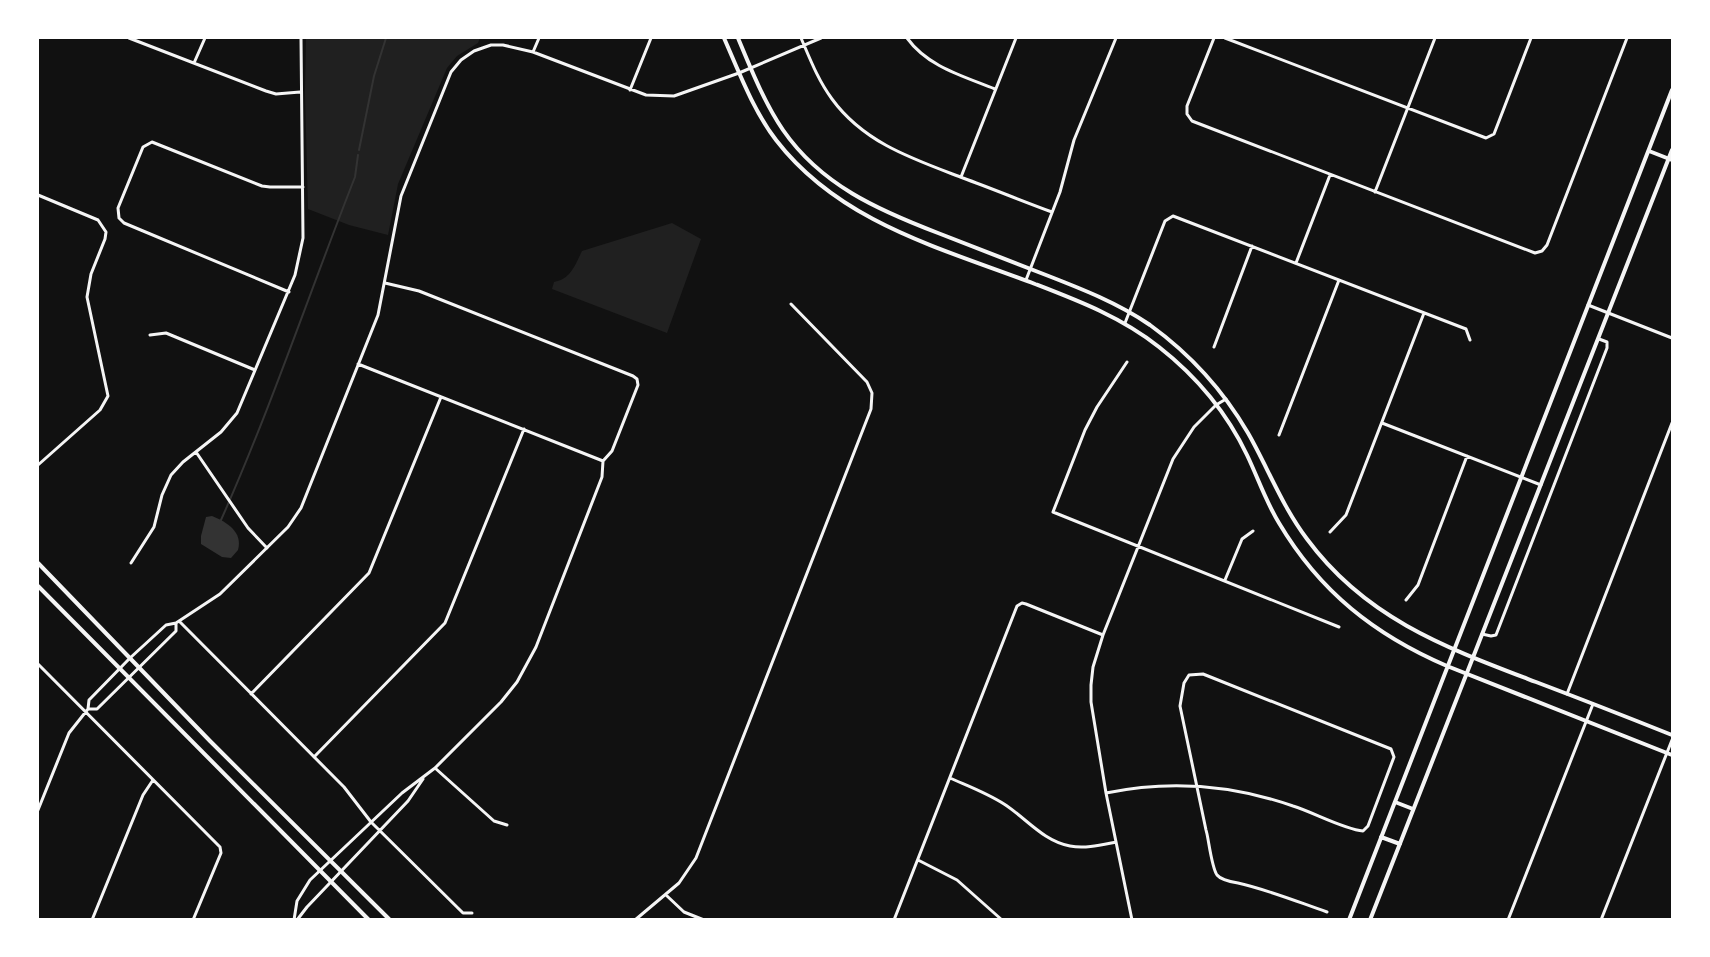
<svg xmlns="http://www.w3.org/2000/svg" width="1710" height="957" viewBox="0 0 1710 957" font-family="Helvetica,sans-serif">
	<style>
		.green { fill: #202020 }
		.water { fill: #333 }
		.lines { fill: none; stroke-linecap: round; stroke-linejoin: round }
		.stream { stroke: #333; stroke-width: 2 }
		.minor { stroke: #f5f5f5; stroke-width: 3 }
		.tertiary { stroke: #f5f5f5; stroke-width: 4 }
		.secondary { stroke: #f5f5f5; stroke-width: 4 }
	</style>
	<rect width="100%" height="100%" fill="#111"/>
	<!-- green -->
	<path class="green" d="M 306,38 L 480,38 L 478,43 L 457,56 L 447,68 L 398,184 L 388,235 L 349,225 L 308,209 L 305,93 Z
		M 672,223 L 701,239 L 667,333 L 552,289 L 554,282 C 571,279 575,265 582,251 Z"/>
	<!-- water -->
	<path class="water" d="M 212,516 C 227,522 243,532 238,550 L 231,558 L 222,557 L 201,544 L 201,536 L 206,517 Z"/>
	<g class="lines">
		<!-- stream -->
		<path class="stream" d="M 359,150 L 374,76 L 386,38
			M 221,520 C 271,408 310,291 355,177 L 358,155"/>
		<!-- minor -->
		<path class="minor" d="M 129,38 L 266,91 L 276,94 L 300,92
			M 801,38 C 810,59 818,80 832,99 C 864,143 913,159 963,178 C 993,189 1022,201 1052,212
			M 907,38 C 928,67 963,76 995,89
			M 1214,38 L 1187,106 L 1187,114 L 1192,121 L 1535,253 L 1542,251 L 1547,245 L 1627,38
			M 1225,38 L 1486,138 L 1494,134 L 1531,38
			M 533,52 L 539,38
			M 194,63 L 205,38
			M 630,90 L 651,38
			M 961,177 L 1016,38
			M 1375,192 L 1435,38
			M 38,195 L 98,220 L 106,232 L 105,239 L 91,274 L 87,297 L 108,396 L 100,410 L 38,465
			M 1296,263 L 1330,175
			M 1026,280 L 1060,192 L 1074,140 L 1116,38
			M 289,292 L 124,223 L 119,218 L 118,208 L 143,147 L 152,142 L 262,186 L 270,187 L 303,187
			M 1588,305 L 1672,338
			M 1125,323 L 1165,221 L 1173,216 L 1466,329 L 1470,340
			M 150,335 L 166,333 L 255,370
			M 1214,347 L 1252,246
			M 1127,362 L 1097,407 L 1085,430 L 1053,512 L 1339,627
			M 358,364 L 603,461
			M 1382,423 L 1541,485
			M 1279,435 L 1339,280
			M 196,452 L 248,528 L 267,548
			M 1330,532 L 1346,515 L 1424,313
			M 131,563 L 154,527 L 162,495 L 171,475 L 183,462 L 221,432 L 237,413 L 295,275 L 303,238 L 301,38
			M 1225,580 L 1242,539 L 1253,531
			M 1406,600 L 1418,585 L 1467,456
			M 179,621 L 344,787 L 371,822 L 463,913 L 472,913
			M 1482,634 L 1491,636 L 1496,635 L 1607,348 L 1607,342 L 1599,339
			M 38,664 L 220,847 L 221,853 L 193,920
			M 251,694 L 369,573 L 441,397
			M 1567,694 L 1672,423
			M 88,709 L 97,709 L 176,631 L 176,623
			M 314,757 L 445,623 L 524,429
			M 435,768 L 494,821 L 507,825
			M 950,778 C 968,786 987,793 1004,804 C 1026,818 1043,841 1070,846 C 1085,849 1101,845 1116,842
			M 1106,793 C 1169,780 1233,785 1293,806 C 1313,812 1343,829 1363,831 L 1368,826 L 1394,757 L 1391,749 L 1203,674 L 1189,675 L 1184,683 L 1180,706 L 1206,830 L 1207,834 C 1209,843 1212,868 1217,875 C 1221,880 1232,882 1238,883 C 1269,890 1298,902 1327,912
			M 38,810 L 69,733 L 88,709 L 89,700 L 130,658 L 166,625 L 176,623 L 220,594 L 288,527 L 301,508 L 378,315 L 401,196 L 451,72 L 461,60 L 474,51 L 491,45 L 503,45 L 533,52 L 646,95 L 674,96 L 739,73 L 821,38
			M 918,860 L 957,880 L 1002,920
			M 666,895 L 684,912 L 704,920
			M 92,920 L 143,795 L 153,780
			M 294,920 L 297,901 L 310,880 L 402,793 L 435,768 L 501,702 L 517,682 L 536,647 L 602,477 L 603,461 L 612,451 L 638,385 L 637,379 L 633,376 L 419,291 L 385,283
			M 297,920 L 307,907 L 408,801 L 423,779
			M 635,920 L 679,883 L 696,858 L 871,409 L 872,393 L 867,382 L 791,304
			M 894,920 L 1017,606 L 1022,603 L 1026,604 L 1103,635
			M 1132,920 L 1106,793 L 1091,702 L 1091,685 L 1093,667 L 1103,635 L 1173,459 L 1194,427 L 1216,405 L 1226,399
			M 1508,920 L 1593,704
			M 1601,920 L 1672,740"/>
		<!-- tertiary -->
		<path class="tertiary" d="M 1649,151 L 1672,160"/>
		<!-- secondary -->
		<path class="secondary" d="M 724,38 C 739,72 753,110 776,140 C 840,223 941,248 1035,284 C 1079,301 1121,317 1159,347 C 1196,376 1227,413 1247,455 C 1258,478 1266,502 1279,523 C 1320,592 1375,635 1447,666 L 1672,755
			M 738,38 C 751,69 764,102 783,130 C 821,185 878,210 938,233 C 974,247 1010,261 1046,275 C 1082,289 1118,303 1150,325 C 1190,354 1223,390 1248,433 C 1268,468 1282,506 1307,539 C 1366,619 1447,648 1536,682 C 1581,699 1627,717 1672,735
			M 38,563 L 210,741 L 390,920
			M 38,586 L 369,920
			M 1395,802 L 1413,809
			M 1381,837 L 1400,844
			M 1349,920 L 1672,90
			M 1370,920 L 1672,150"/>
	</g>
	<!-- border -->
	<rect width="1710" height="957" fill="none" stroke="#ffffff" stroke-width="78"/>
</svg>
